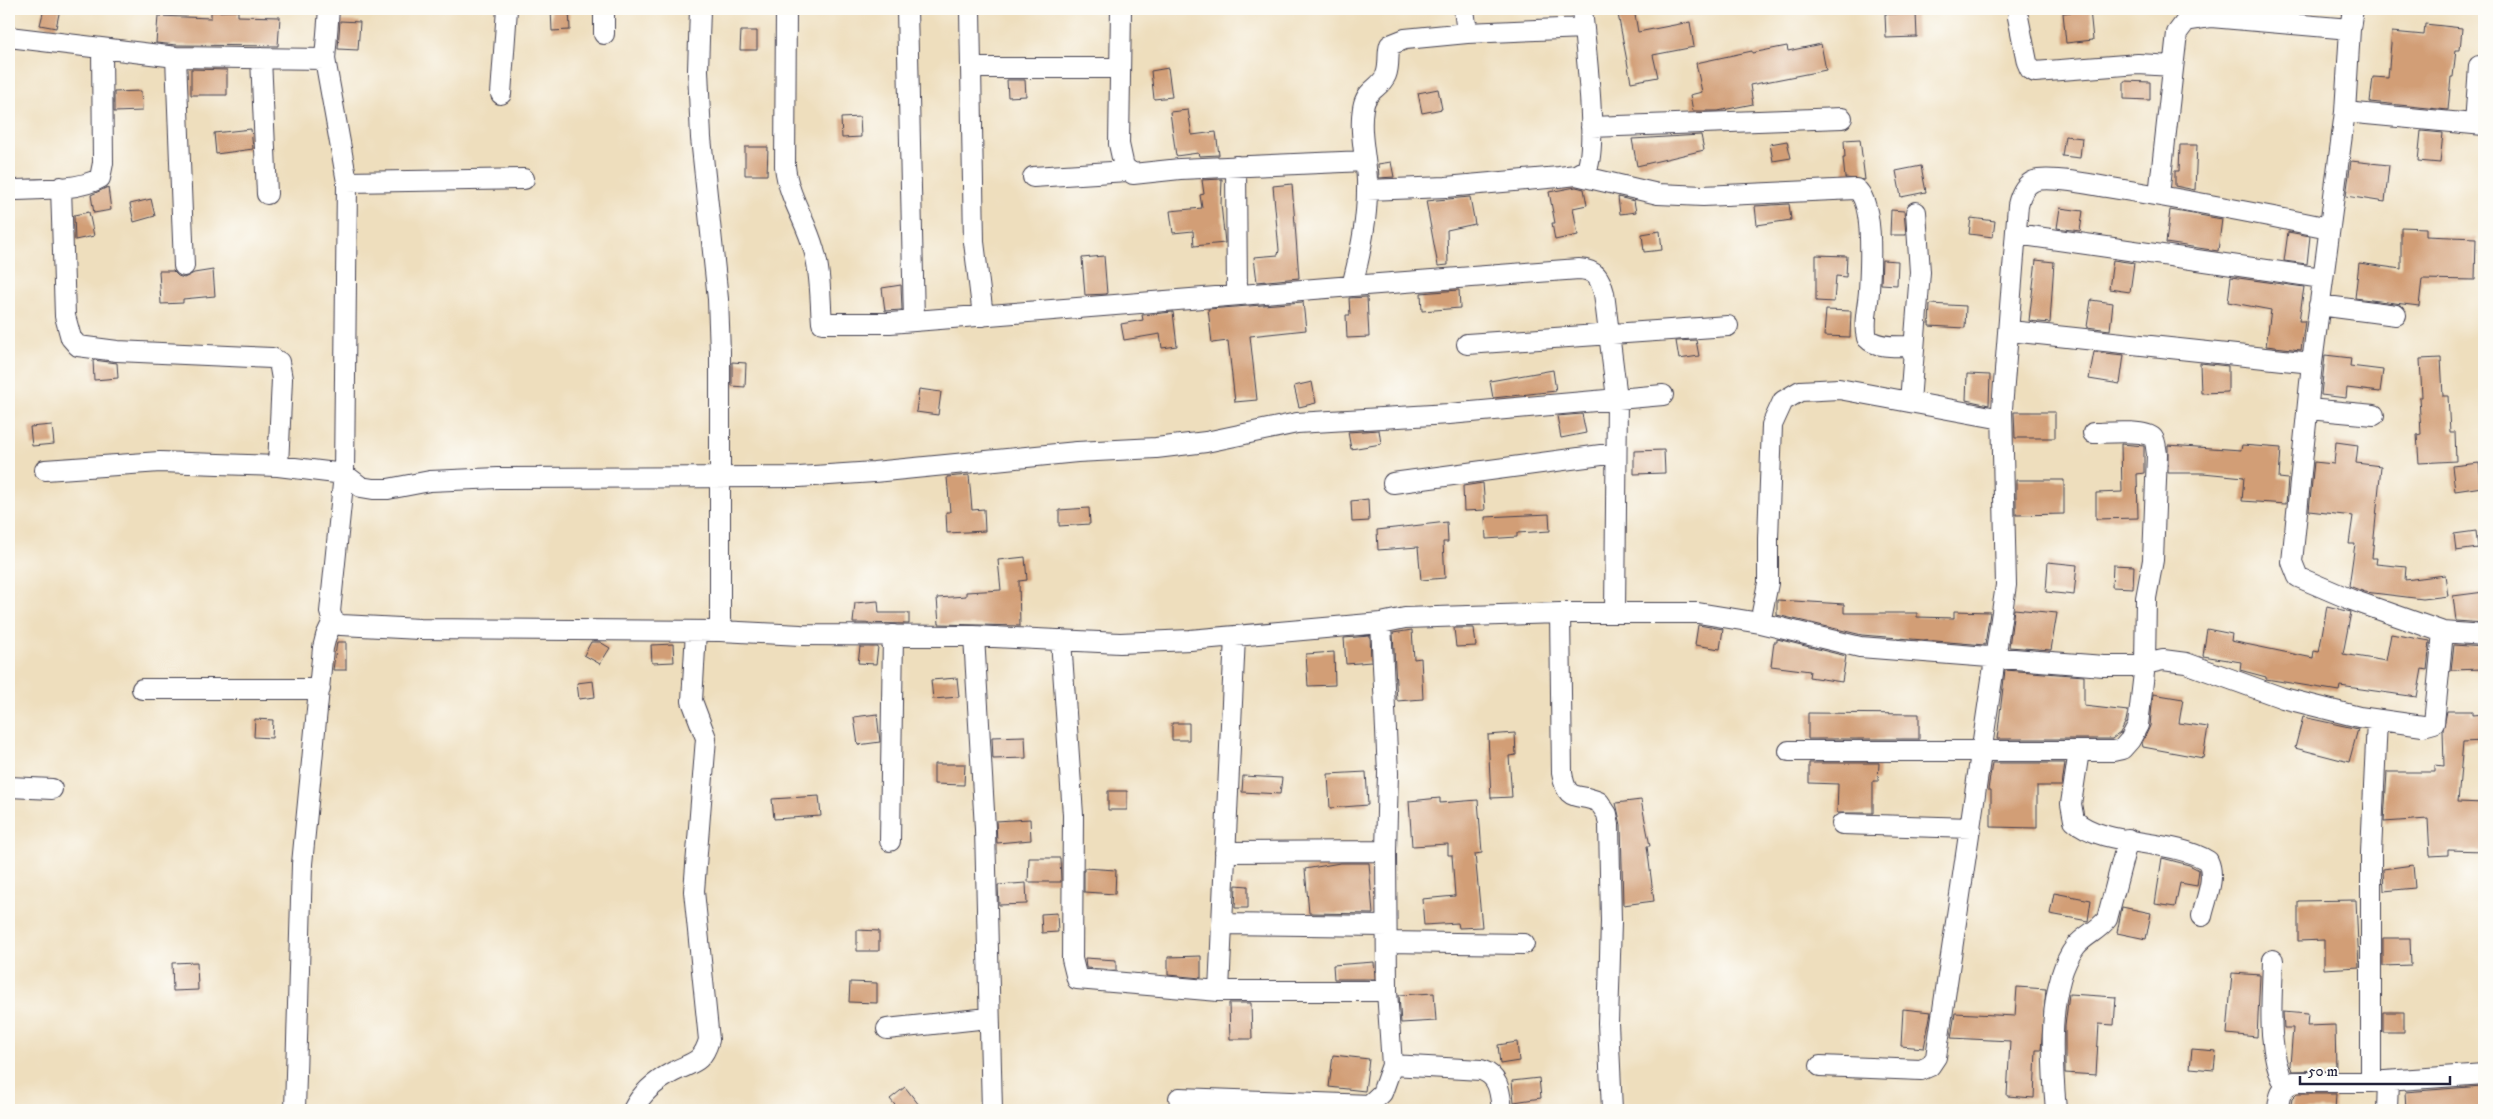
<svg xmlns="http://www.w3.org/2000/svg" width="2493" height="1119" viewBox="0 0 2493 1119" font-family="'IM FELL DW Pica',serif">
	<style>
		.building { fill: #d29e76 }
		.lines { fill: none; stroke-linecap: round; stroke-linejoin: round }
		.minor-casing { stroke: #413e4e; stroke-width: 22 }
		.minor { stroke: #fff; stroke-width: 20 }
	</style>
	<rect width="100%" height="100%" fill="#fdfcf7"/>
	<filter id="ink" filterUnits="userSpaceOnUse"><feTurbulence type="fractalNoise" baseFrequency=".02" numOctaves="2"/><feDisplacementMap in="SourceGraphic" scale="10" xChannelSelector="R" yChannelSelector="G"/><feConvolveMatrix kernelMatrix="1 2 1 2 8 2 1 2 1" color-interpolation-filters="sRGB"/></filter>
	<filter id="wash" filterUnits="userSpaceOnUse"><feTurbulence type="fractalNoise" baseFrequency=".0096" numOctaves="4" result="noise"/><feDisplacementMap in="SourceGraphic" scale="20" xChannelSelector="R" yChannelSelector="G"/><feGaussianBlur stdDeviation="1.12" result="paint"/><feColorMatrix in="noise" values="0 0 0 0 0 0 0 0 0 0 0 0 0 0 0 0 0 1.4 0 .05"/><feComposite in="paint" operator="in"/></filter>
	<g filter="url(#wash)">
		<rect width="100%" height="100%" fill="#eedebd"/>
		<g id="blocks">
			<!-- building -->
			<path class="building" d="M 44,9 L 60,9 L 56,28 L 40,25 Z
				M 551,9 L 569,9 L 570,30 L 552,31 Z
				M 1617,9 L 1634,9 L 1638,32 L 1690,22 L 1694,47 L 1653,55 L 1658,77 L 1631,82 Z
				M 2090,10 L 2093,40 L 2066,43 L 2063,13 Z
				M 238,11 L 238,16 L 280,17 L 278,46 L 177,45 L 156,43 L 158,16 L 211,18 L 211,12 Z
				M 1916,13 L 1917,37 L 1886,38 L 1885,14 Z
				M 340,21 L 360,22 L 358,50 L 338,49 Z
				M 2425,24 L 2462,28 L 2460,50 L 2456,50 L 2453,77 L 2451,77 L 2448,110 L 2370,102 L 2373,77 L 2388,78 L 2392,32 L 2424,35 Z
				M 741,31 L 757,31 L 757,50 L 740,50 Z
				M 1821,44 L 1826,70 L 1750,85 L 1753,104 L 1718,111 L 1693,111 L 1690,95 L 1702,92 L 1696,63 L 1752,51 L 1752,53 L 1787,46 L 1788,51 Z
				M 1168,68 L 1172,97 L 1154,99 L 1151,71 Z
				M 191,69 L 227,70 L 227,95 L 191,95 Z
				M 1007,80 L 1025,80 L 1026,96 L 1008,97 Z
				M 2124,81 L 2150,82 L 2150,100 L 2124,99 Z
				M 1438,89 L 1442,109 L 1422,113 L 1418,93 Z
				M 141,91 L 142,111 L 114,112 L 114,92 Z
				M 1188,110 L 1192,135 L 1216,132 L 1219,155 L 1199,156 L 1198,153 L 1176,156 L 1170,112 Z
				M 860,117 L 861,137 L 842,138 L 841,118 Z
				M 251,129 L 253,149 L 216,154 L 214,133 Z
				M 2421,131 L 2443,133 L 2440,163 L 2418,161 Z
				M 1701,135 L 1704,150 L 1637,166 L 1632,139 Z
				M 2065,136 L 2082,138 L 2080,158 L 2062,156 Z
				M 1860,139 L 1865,180 L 1845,178 L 1843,158 L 1845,158 L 1844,140 Z
				M 1787,141 L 1791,158 L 1773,161 L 1770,144 Z
				M 2180,145 L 2197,145 L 2195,190 L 2175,186 L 2175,171 L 2179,171 Z
				M 745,147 L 768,147 L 767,175 L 745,175 Z
				M 2351,161 L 2389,165 L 2385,202 L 2346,196 Z
				M 1391,162 L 1394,177 L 1379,178 L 1378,164 Z
				M 1921,166 L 1926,192 L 1901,197 L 1896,171 Z
				M 1222,179 L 1221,204 L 1225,243 L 1194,246 L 1193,231 L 1173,233 L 1170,211 L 1202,208 L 1200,195 L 1204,194 L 1202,180 Z
				M 1292,184 L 1299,278 L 1257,282 L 1254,257 L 1278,255 L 1279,250 L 1273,186 Z
				M 108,187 L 111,210 L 94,213 L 91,195 Z
				M 1576,187 L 1584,189 L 1587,205 L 1573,208 L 1578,235 L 1555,240 L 1552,223 L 1555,223 L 1549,192 Z
				M 1470,197 L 1475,224 L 1447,230 L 1448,265 L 1438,266 L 1426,201 Z
				M 1618,197 L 1634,201 L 1636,212 L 1620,214 Z
				M 151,199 L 155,216 L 134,222 L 130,204 Z
				M 1789,204 L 1791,220 L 1757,225 L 1755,206 Z
				M 2060,208 L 2083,211 L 2080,231 L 2057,228 Z
				M 1891,210 L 1904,211 L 1906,235 L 1890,235 Z
				M 2170,210 L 2222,219 L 2218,251 L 2166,243 Z
				M 89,212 L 94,236 L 75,240 L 74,215 Z
				M 1971,218 L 1995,221 L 1993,237 L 1969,234 Z
				M 2401,227 L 2426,228 L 2426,236 L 2476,238 L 2475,280 L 2422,279 L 2419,306 L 2355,298 L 2359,263 L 2401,269 Z
				M 1660,231 L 1662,250 L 1644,252 L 1642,234 Z
				M 2288,232 L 2310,236 L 2307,264 L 2284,261 Z
				M 1816,255 L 1847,256 L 1846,277 L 1836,276 L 1834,302 L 1816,301 Z
				M 1104,256 L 1107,294 L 1085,295 L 1082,258 Z
				M 1882,260 L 1898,261 L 1897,285 L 1881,284 Z
				M 2036,260 L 2054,262 L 2050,323 L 2029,321 Z
				M 2113,260 L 2134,263 L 2130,292 L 2109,289 Z
				M 213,270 L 215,296 L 183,299 L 183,303 L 161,304 L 159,271 L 173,271 L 178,276 L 184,278 L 194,273 Z
				M 2231,277 L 2304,287 L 2299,321 L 2305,321 L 2301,350 L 2266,346 L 2271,310 L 2228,302 Z
				M 901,285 L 902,310 L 885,311 L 882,288 Z
				M 1459,290 L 1460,308 L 1422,311 L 1421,293 Z
				M 1367,297 L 1369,337 L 1347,338 L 1346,315 L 1350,315 L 1349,298 Z
				M 2091,300 L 2113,303 L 2110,330 L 2087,327 Z
				M 1303,302 L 1306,330 L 1250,336 L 1257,400 L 1235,402 L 1228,341 L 1212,343 L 1208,309 Z
				M 1930,304 L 1966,306 L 1965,328 L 1929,326 Z
				M 1826,310 L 1851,311 L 1850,337 L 1824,336 Z
				M 1173,312 L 1177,346 L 1162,348 L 1160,334 L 1124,340 L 1121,324 L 1143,320 L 1142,315 Z
				M 1696,340 L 1699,356 L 1679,359 L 1676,341 Z
				M 2094,352 L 2124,355 L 2120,384 L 2089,379 Z
				M 2325,355 L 2351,358 L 2350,366 L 2383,370 L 2380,392 L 2347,388 L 2346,398 L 2321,395 Z
				M 2441,358 L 2443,396 L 2448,396 L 2450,432 L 2455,432 L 2456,461 L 2419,463 L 2417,435 L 2421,434 L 2419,397 L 2422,397 L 2420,359 Z
				M 93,360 L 117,363 L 118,378 L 94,380 Z
				M 732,362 L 746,363 L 745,387 L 732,386 Z
				M 2200,363 L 2228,366 L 2228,392 L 2201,393 Z
				M 1553,370 L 1556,391 L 1493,398 L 1490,381 Z
				M 1967,374 L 1990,375 L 1989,405 L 1966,400 Z
				M 1312,382 L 1316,403 L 1299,407 L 1294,386 Z
				M 919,389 L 941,392 L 938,415 L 916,412 Z
				M 2014,412 L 2055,412 L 2055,438 L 2015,438 Z
				M 1582,414 L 1586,433 L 1561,438 L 1557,416 Z
				M 52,425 L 54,444 L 32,446 L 30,427 Z
				M 1379,430 L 1381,444 L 1351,449 L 1348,432 Z
				M 2336,442 L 2358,445 L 2356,463 L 2381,466 L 2372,558 L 2377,558 L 2376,564 L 2406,567 L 2405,580 L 2445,575 L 2448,596 L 2423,599 L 2365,592 L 2349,586 L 2355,544 L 2349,544 L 2353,516 L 2309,511 L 2314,462 L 2334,464 Z
				M 2121,444 L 2144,446 L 2144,473 L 2137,474 L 2138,518 L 2096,519 L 2096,493 L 2122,492 Z
				M 2168,445 L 2241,450 L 2242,445 L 2281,448 L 2279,478 L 2288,479 L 2286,504 L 2242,501 L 2244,477 L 2203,473 L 2168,473 Z
				M 1664,450 L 1665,473 L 1634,474 L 1634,451 Z
				M 2479,463 L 2482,487 L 2455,491 L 2452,466 Z
				M 969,475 L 972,510 L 984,509 L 985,531 L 947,533 L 946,512 L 950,512 L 947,477 Z
				M 2016,480 L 2064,480 L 2064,514 L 2016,515 Z
				M 1483,483 L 1485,510 L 1464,511 L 1463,486 Z
				M 1368,499 L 1369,521 L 1352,522 L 1351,501 Z
				M 1089,508 L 1090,524 L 1059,526 L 1059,510 Z
				M 1549,514 L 1550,531 L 1517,533 L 1517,537 L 1486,539 L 1485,517 Z
				M 1447,522 L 1448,542 L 1443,542 L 1445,578 L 1421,580 L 1418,547 L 1378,550 L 1377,530 Z
				M 2476,531 L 2478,548 L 2456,551 L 2454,534 Z
				M 1025,557 L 1027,580 L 1019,581 L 1020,626 L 939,624 L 937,598 L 966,596 L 966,592 L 1001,590 L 998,560 Z
				M 2048,562 L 2077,565 L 2074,595 L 2046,592 Z
				M 2113,565 L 2134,566 L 2133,588 L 2112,587 Z
				M 2484,592 L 2484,623 L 2456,621 L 2453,596 Z
				M 1777,600 L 1844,604 L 1844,613 L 1917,613 L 1917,617 L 1954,618 L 1954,611 L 1990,612 L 1985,645 L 1862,635 L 1777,615 Z
				M 878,601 L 879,613 L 909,613 L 909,624 L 853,623 L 855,603 Z
				M 2327,606 L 2351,612 L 2343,654 L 2386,661 L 2391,634 L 2430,641 L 2427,670 L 2422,669 L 2417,697 L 2340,686 L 2339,691 L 2266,679 L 2266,677 L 2240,670 L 2241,662 L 2203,656 L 2207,629 L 2232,634 L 2231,641 L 2313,658 L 2314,651 L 2319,652 Z
				M 2014,609 L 2057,613 L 2051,650 L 2009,647 Z
				M 1698,625 L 1723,629 L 1720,649 L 1695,645 Z
				M 1454,628 L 1474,628 L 1476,646 L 1456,647 Z
				M 1412,630 L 1414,659 L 1421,658 L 1423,699 L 1397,701 L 1393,633 Z
				M 1370,636 L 1371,662 L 1346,664 L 1344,638 Z
				M 1777,639 L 1846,656 L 1842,682 L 1809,677 L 1810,671 L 1771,666 L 1774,642 L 1777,642 Z
				M 337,642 L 346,642 L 346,670 L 333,670 Z
				M 591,642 L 600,642 L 610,648 L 600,664 L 584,655 Z
				M 673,644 L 674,662 L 652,663 L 651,645 Z
				M 2454,645 L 2484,647 L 2484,669 L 2451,670 Z
				M 860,647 L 878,647 L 876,664 L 858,663 Z
				M 1334,652 L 1335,685 L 1308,686 L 1306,654 Z
				M 2005,670 L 2084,676 L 2084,706 L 2128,711 L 2126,721 L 2120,733 L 2112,739 L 1997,739 Z
				M 957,678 L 959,697 L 933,699 L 931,680 Z
				M 593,681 L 595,697 L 579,699 L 577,683 Z
				M 2153,694 L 2183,699 L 2179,723 L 2208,727 L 2203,758 L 2143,747 L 2142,743 L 2150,726 Z
				M 2447,711 L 2472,711 L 2472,715 L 2484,714 L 2484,741 L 2463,742 L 2458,802 L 2484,803 L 2484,851 L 2448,850 L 2448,855 L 2430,856 L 2428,819 L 2384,822 L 2387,772 L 2435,772 L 2435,765 L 2444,766 L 2443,730 Z
				M 1808,713 L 1919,714 L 1919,739 L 1808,739 Z
				M 877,714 L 880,742 L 858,745 L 854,717 Z
				M 2303,717 L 2358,729 L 2349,762 L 2295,748 Z
				M 255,719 L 273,720 L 272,738 L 254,737 Z
				M 1172,723 L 1189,723 L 1189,740 L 1172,740 Z
				M 1515,733 L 1516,755 L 1509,756 L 1512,797 L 1491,798 L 1488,735 Z
				M 1025,736 L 1026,758 L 993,759 L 992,737 Z
				M 1809,763 L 1879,763 L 1878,781 L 1873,781 L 1873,813 L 1837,813 L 1838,784 L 1809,783 Z
				M 1992,763 L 2065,763 L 2062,786 L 2037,786 L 2037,828 L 1991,827 L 1991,790 L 1988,790 Z
				M 934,764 L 965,764 L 964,785 L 934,784 Z
				M 1366,772 L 1368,805 L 1330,808 L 1328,774 Z
				M 1243,776 L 1282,778 L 1280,794 L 1242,792 Z
				M 1108,791 L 1127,791 L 1127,810 L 1108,810 Z
				M 819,796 L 821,816 L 774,819 L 772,799 Z
				M 1440,798 L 1440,803 L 1478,800 L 1482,853 L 1475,854 L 1482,927 L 1459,928 L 1458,923 L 1424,925 L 1422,899 L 1455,896 L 1452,855 L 1448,855 L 1448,844 L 1412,846 L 1409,801 Z
				M 1641,800 L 1650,846 L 1647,846 L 1654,901 L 1623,905 L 1621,825 L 1616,803 Z
				M 1030,819 L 1031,840 L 997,843 L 996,821 Z
				M 1029,858 L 1060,858 L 1061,882 L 1028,882 Z
				M 2162,858 L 2189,865 L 2199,870 L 2197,886 L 2180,883 L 2175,907 L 2155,904 Z
				M 1340,863 L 1369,863 L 1373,914 L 1309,913 L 1305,869 Z
				M 2413,865 L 2415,888 L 2384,891 L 2383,869 Z
				M 1084,868 L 1116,870 L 1115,894 L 1084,892 Z
				M 1026,883 L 1027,904 L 999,905 L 998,885 Z
				M 1236,885 L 1248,886 L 1248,908 L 1235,908 Z
				M 2054,893 L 2091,900 L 2088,921 L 2050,914 Z
				M 2356,900 L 2359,967 L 2324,969 L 2324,940 L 2298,941 L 2298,901 Z
				M 2122,907 L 2151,913 L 2146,939 L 2117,933 Z
				M 1057,913 L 1058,932 L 1042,933 L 1041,914 Z
				M 857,930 L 879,931 L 879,951 L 857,951 Z
				M 2383,938 L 2410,938 L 2411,965 L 2383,966 Z
				M 1201,956 L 1201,978 L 1168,975 L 1168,957 Z
				M 1085,958 L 1116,960 L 1116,970 L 1086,968 Z
				M 197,962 L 198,990 L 173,991 L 172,963 Z
				M 1374,962 L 1375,979 L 1334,979 L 1333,965 Z
				M 2232,973 L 2260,975 L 2257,1037 L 2227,1034 Z
				M 850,982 L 877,983 L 877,1003 L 849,1002 Z
				M 2017,987 L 2046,989 L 2041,1050 L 2036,1050 L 2034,1098 L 2007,1096 L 2010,1041 L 1951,1038 L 1955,1013 L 2015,1016 Z
				M 1434,993 L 1436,1021 L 1401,1023 L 1399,995 Z
				M 2069,994 L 2116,997 L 2114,1025 L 2099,1024 L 2096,1075 L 2065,1073 L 2065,1026 Z
				M 1229,1003 L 1251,1003 L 1252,1039 L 1230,1039 Z
				M 1903,1009 L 1931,1012 L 1924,1048 L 1901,1046 Z
				M 2283,1012 L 2308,1014 L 2307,1026 L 2335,1025 L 2336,1070 L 2292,1071 L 2290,1065 L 2293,1028 L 2284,1028 Z
				M 2383,1012 L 2404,1012 L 2404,1032 L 2383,1032 Z
				M 1517,1042 L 1519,1061 L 1500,1064 L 1498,1045 Z
				M 2192,1049 L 2216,1051 L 2214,1070 L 2190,1068 Z
				M 1333,1055 L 1369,1059 L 1365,1091 L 1329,1087 Z
				M 1539,1078 L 1541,1098 L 1514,1102 L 1512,1081 Z
				M 2482,1086 L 2484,1110 L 2455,1110 L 2454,1106 L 2406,1110 L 2405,1092 Z
				M 905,1087 L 923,1110 L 899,1110 L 890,1099 Z
				M 2297,1094 L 2336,1094 L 2335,1110 L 2290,1110 L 2292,1099 Z"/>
		</g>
	</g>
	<g filter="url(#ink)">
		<use href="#blocks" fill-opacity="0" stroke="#413e4e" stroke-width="1"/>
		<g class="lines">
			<defs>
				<path id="minor" d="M 604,9 L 604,34
					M 700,9 L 698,70 L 701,138 L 718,299 L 720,352 L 720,631
					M 786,9 L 785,166 C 788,197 806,220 814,250 C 821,273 820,299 822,323 L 890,323 L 1352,286
					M 907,9 L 914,321
					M 970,9 L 974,242 L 983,316
					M 1121,9 L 1119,144 L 1124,167 L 1133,174 L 1180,169 L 1365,161
					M 1464,9 L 1467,33 L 1405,39 L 1390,45 C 1387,54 1390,65 1386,75 C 1380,89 1366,89 1363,108 C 1359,132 1366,157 1367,180 C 1368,217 1361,251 1352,286 L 1579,269 C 1596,270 1600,278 1604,293 L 1617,398 L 1615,613
					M 2018,17 L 2027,62 L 2030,69 L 2035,72 L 2138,64 L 2173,66
					M 2350,29 L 2345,112 L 2312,363 L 2292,562 L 2298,577 L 2352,600 L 2443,632
					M 1467,33 L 1584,28
					M 9,37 L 176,57 L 325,59 L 329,9
					M 176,57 L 184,266
					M 261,58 L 267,194
					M 325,59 L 347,182 L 344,474 L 330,612 L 333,621 L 341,625 L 420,629 L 720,631 L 801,635 L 974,636 L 1120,643 L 1190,640 L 1381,623 L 1405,618 L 1560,613 L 1698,613 L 1760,623 L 1860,647 L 2104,666 L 2136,666 L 2163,660 L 2186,663 L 2283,698 L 2359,717 L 2423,726 L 2434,723 L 2443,632 L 2484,635
					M 971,68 L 1120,68
					M 501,94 L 507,9
					M 2345,112 L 2484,125
					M 2475,124 L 2479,66
					M 1591,127 L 1842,118
					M 1236,166 L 1237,295
					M 1576,175 L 1658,194 L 1703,196 L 1856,189 C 1875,203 1870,269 1869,291 C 1868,307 1863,323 1867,338 C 1877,349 1900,346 1914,346
					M 1033,177 L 1127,171
					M 347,182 L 524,179
					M 61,187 L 65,316 L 71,338 L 78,346 L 117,351 L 272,358 L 279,362 L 282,379 L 278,466
					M 9,190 C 34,189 79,191 100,178 L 103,163 L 102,49
					M 1367,190 L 1446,187 L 1559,177 L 1576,175 L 1587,169 C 1598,143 1585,43 1582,9
					M 2159,195 L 2177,33 L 2186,21 L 2211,17 L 2350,29 L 2353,9
					M 2017,234 L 2322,278
					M 2319,305 L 2396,315
					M 2010,331 L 2312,363
					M 1467,344 L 1728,326
					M 1910,402 L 1920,272 L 1916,212
					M 2308,409 L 2374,415
					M 45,470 L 160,462 L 278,466 L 344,474 L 361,487 L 373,489 L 388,489 L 430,481 L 498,478 L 799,477 L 874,472 L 1077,452 L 1156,448 L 1206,442 L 1297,423 L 1449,414 L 1663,395
					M 1393,483 L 1616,453
					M 1560,613 L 1562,773 C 1567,804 1577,792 1599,802 L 1607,814 L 1609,825 L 1611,922 L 1608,1023 L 1612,1110
					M 1760,623 L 1768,583 L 1768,539 L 1772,425 L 1783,401 L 1800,391 L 1839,389 L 2002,419
					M 974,636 L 985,829 L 992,1110
					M 1061,640 L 1073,815 L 1072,959 L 1077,979 L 1219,991 L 1387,991
					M 142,689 L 320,689
					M 2377,720 L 2371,853 L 2371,1082 L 2484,1074
					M 1789,751 L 2113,751 L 2122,749 L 2130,740 L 2138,725 L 2145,664 L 2146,598 L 2153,560 L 2157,454 C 2156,449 2156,442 2153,438 C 2144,429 2105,433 2093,433
					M 2079,751 L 2071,804 L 2074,820 C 2104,848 2172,838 2208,861 C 2216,878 2206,898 2202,916
					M 9,787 L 52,789
					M 1842,824 L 1971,828
					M 890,841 L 893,635
					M 1225,852 L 1386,851
					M 1222,924 L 1386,926
					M 1387,942 L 1524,944
					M 2273,960 C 2272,1002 2266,1048 2285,1086
					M 1219,991 L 1235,636
					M 887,1029 L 988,1018
					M 1392,1065 L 1481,1070 C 1500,1076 1500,1094 1502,1110
					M 1820,1066 L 1921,1070 L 1930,1066 L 1936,1057 L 2006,585 L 2002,409 L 2018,205 C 2020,196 2024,185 2034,181 C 2048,176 2090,184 2106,187 C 2181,199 2255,213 2329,228
					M 1179,1098 L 1370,1105
					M 295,1110 L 302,864 L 323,648 L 326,636 L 333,621
					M 633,1110 C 641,1094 656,1081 673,1072 C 692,1062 702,1064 709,1040 L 694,891 L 706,738 L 692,701 L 696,631
					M 1364,1110 L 1382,1093 L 1392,1065 L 1387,991 L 1386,851 L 1388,773 L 1381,623
					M 2056,1110 C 2052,1065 2046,984 2076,946 C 2085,935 2098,931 2107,919 L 2128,839
					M 2278,1110 C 2279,1096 2280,1089 2294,1082 L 2371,1082
					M 2387,1110 L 2388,1081"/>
			</defs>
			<!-- minor casing -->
			<use href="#minor" class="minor-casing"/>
			<!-- minor -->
			<use href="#minor" class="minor"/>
		</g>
	</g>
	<!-- margin -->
	<rect width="2493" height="1119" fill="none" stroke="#fdfcf7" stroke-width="30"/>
	<!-- scale -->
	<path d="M2300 1076v8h150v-8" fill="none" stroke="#22223b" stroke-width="2.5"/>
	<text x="2308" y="1076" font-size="15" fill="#22223b" stroke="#fdfcf7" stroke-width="4" paint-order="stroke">50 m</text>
</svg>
